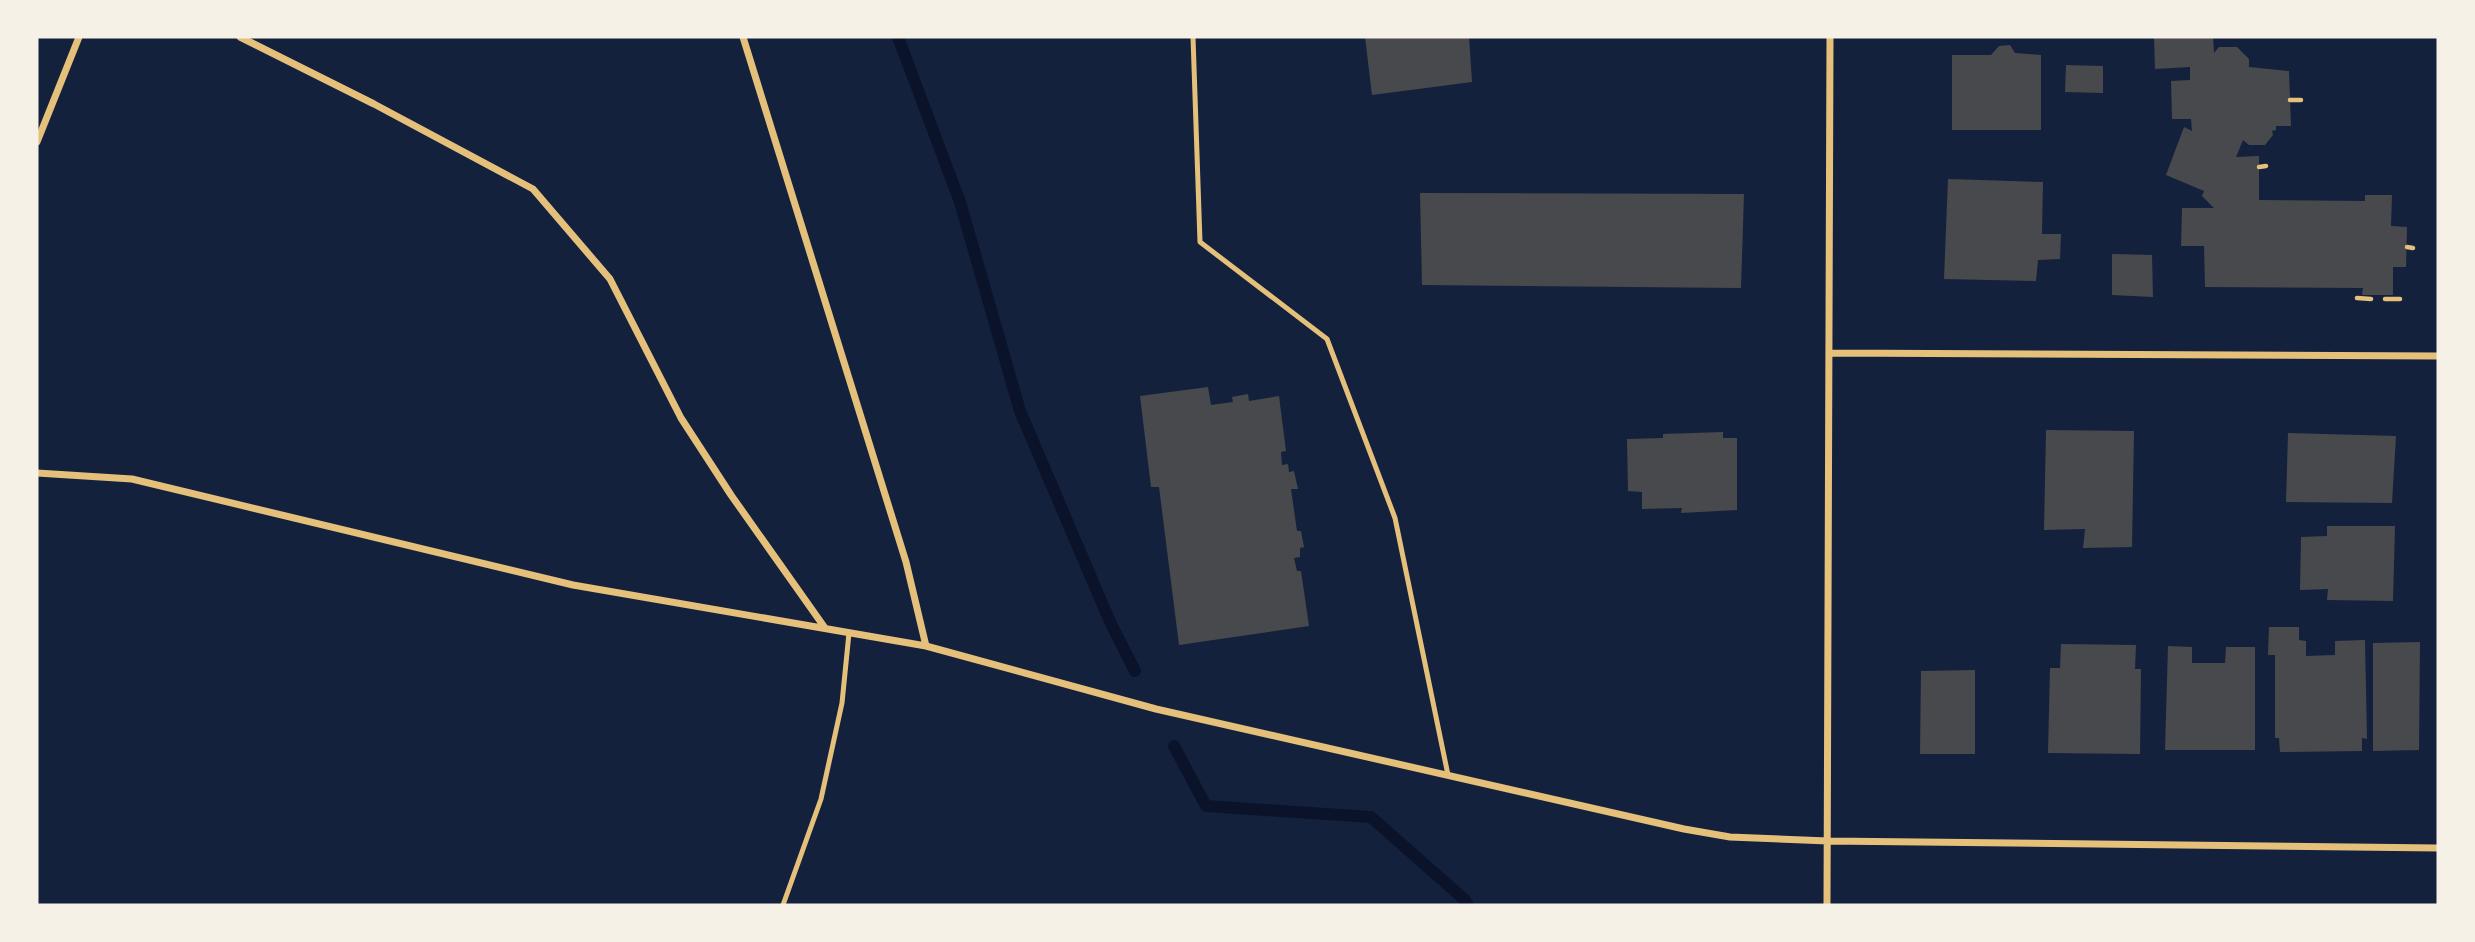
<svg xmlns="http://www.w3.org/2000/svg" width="2475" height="942" viewBox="0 0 2475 942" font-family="Signika,sans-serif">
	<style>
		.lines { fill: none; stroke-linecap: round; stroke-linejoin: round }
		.stream { stroke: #0b132b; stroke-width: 12 }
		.building { fill: #48494c }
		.path { stroke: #e5c07b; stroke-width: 4.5 }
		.service { stroke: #e5c07b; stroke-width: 5 }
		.minor { stroke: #e5c07b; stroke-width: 7 }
	</style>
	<rect width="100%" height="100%" fill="#14213d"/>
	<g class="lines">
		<!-- stream -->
		<path class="stream" d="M 898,37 L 960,202 L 1020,411 L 1111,624 L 1135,671
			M 1174,746 L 1206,806 L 1371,817 L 1465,900 L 1468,905"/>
	</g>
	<!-- building -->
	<path class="building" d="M 1365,37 L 1469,37 L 1472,82 L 1372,95 Z
		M 2154,37 L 2213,37 L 2214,53 L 2219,47 L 2237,47 L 2249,59 L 2249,67 L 2289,71 L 2291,126 L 2276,126 L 2276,130 L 2272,131 L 2273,135 L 2265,145 L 2249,145 L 2243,140 L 2236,157 L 2259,156 L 2259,200 L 2365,201 L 2365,195 L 2392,195 L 2391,226 L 2407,227 L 2406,267 L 2393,267 L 2393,295 L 2362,295 L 2363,288 L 2205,287 L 2204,246 L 2181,246 L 2182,208 L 2214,208 L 2202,196 L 2204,191 L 2166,175 L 2184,127 L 2192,131 L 2191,119 L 2172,119 L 2171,81 L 2190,80 L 2190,67 L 2155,69 Z
		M 2010,45 L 2015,53 L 2041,55 L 2041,130 L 1952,130 L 1952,55 L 1991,55 L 1999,46 Z
		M 2066,65 L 2103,66 L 2103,93 L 2065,92 Z
		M 1948,179 L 2043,182 L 2042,234 L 2061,234 L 2060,259 L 2038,260 L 2036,281 L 1944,279 Z
		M 1420,193 L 1744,194 L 1741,288 L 1422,285 Z
		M 2112,254 L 2152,255 L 2153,297 L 2112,295 Z
		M 1208,387 L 1211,405 L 1233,402 L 1232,397 L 1248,394 L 1249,401 L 1279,396 L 1286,451 L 1281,452 L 1282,465 L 1288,464 L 1289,472 L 1294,471 L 1298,489 L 1291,489 L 1297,531 L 1301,531 L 1304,547 L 1300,548 L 1300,557 L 1294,558 L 1297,571 L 1301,571 L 1309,626 L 1179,645 L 1159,487 L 1151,487 L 1140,396 Z
		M 2046,430 L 2134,431 L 2132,547 L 2083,548 L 2085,529 L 2044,530 Z
		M 1723,432 L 1723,438 L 1737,438 L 1737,510 L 1681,513 L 1682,508 L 1642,509 L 1642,492 L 1628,491 L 1627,439 L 1663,438 L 1663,434 Z
		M 2288,433 L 2396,436 L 2392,503 L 2286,502 Z
		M 2327,526 L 2395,526 L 2393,601 L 2327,600 L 2328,589 L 2300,590 L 2301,537 L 2327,536 Z
		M 2269,627 L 2299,627 L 2299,640 L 2306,641 L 2306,656 L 2335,655 L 2335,641 L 2365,640 L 2367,739 L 2362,738 L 2362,751 L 2280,752 L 2279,738 L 2275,738 L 2275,655 L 2268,655 Z
		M 2420,642 L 2419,750 L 2373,751 L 2373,643 Z
		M 2061,644 L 2136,645 L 2135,669 L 2141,669 L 2140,754 L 2048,753 L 2050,668 L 2060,668 Z
		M 2168,646 L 2192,647 L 2192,663 L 2225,663 L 2226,647 L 2255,647 L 2255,750 L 2165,750 Z
		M 1975,670 L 1975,754 L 1920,754 L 1921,671 Z"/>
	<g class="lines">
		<!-- path -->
		<path class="path" d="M 2290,100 L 2301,100
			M 2259,167 L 2266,166
			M 2407,247 L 2413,248
			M 2357,298 L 2371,299
			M 2385,299 L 2400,299"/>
		<!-- service -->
		<path class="service" d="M 1193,37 L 1200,242 L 1327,339 L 1395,518 L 1448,775
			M 783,905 L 821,799 L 842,703 L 849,633"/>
		<!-- minor -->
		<path class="minor" d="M 240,37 L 374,104 L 533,189 L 610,279 L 681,418 L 731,495 L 825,628
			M 743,37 L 906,562 L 926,646
			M 37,142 L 79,37
			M 1829,353 L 2438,356
			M 37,473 L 132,479 L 573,585 L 926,646 L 1156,709 L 1684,829 L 1730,837 L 1828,841 L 2438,848
			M 1827,905 L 1830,37"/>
	</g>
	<!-- border -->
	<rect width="2475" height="942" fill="none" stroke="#f6f1e7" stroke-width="77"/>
</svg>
